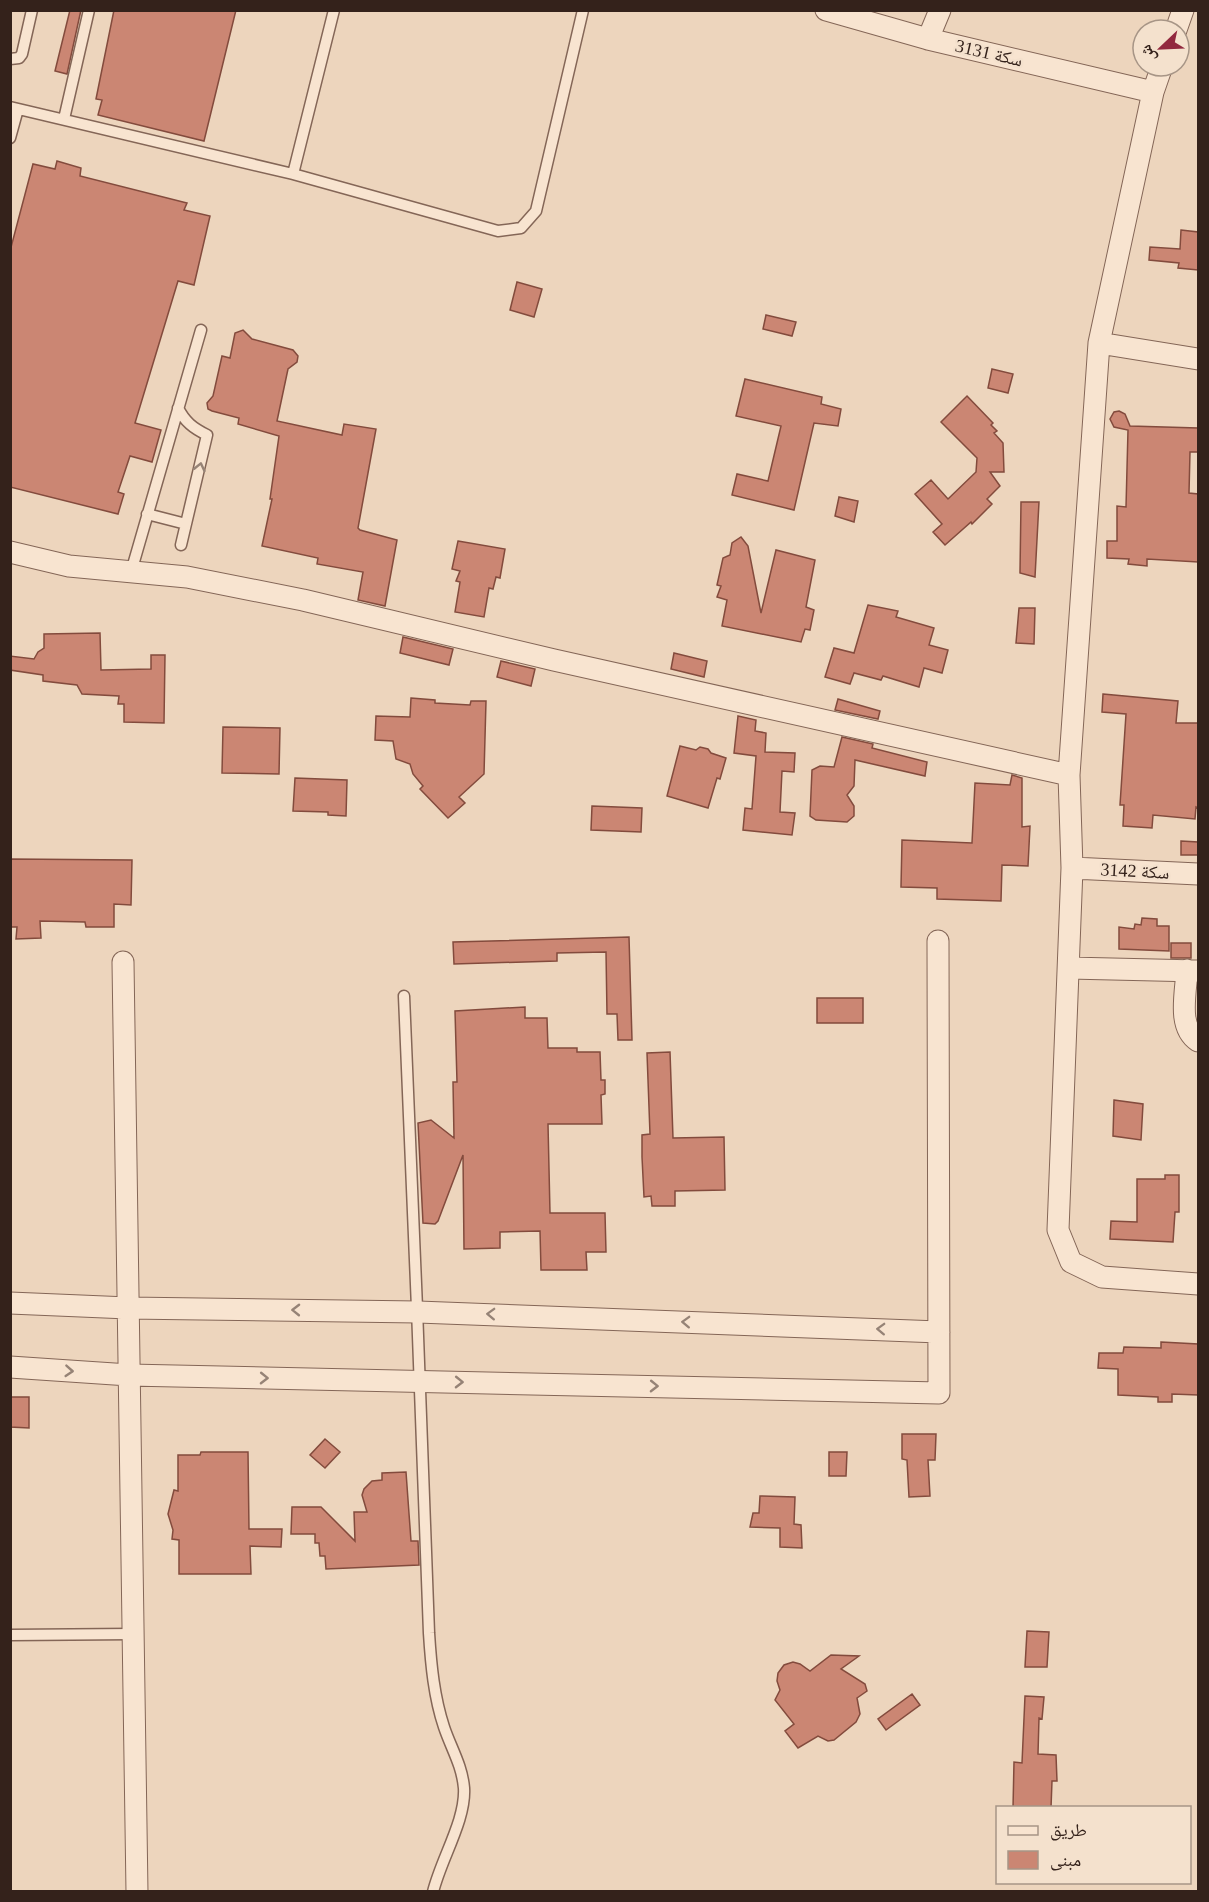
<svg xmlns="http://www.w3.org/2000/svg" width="1209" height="1902" viewBox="0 0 1209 1902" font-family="'Times New Roman','Noto Naskh Arabic',serif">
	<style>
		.building { fill: #cb8673; stroke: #834b3d; stroke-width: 1.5 }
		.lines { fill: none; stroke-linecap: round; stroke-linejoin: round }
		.service-casing { stroke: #846657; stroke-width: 13 }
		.minor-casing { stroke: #846657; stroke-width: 23 }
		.service { stroke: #f8e4d0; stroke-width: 10 }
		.minor { stroke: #f8e4d0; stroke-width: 21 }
		.oneway { stroke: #968376 }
		.labels { text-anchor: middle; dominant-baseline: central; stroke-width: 5; stroke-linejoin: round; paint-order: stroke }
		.street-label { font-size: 18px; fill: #34221b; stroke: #f4e1cd }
	</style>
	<rect width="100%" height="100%" fill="#edd5bd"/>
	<!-- building -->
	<path class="building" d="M 70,10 L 81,10 L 67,74 L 55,71 Z
		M 114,10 L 236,10 L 204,141 L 98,115 L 102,100 L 96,99 Z
		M 57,161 L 81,168 L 80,176 L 187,203 L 184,210 L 210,216 L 194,285 L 178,281 L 135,423 L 161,430 L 152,462 L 130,456 L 118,492 L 124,494 L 118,514 L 10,487 L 10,251 L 33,164 L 55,169 Z
		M 1181,230 L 1198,232 L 1198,270 L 1178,268 L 1179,263 L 1149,260 L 1150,247 L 1180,249 Z
		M 517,282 L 542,289 L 534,317 L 510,310 Z
		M 766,315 L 796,322 L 792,336 L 763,329 Z
		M 243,330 L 252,339 L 293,350 L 298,356 L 297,362 L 288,369 L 277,421 L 342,435 L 344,424 L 376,429 L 358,528 L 360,530 L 397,540 L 385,606 L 358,600 L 363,572 L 317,564 L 318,558 L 262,546 L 272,499 L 270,499 L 279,436 L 238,424 L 239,418 L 212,411 L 208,409 L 207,403 L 213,396 L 222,356 L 230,358 L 235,333 Z
		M 992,369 L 1013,374 L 1008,393 L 988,388 Z
		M 745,379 L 822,397 L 821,404 L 841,409 L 838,426 L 814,423 L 794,510 L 732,495 L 737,474 L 768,481 L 781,426 L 736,416 Z
		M 967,396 L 993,423 L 991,425 L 997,431 L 994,433 L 1003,443 L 1004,472 L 990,472 L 1000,486 L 987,499 L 992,504 L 972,524 L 971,522 L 945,545 L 933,532 L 942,524 L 915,494 L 931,480 L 948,499 L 976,472 L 977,458 L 941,422 Z
		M 1119,411 L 1125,414 L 1130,426 L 1198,428 L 1198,452 L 1190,452 L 1189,493 L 1198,494 L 1198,562 L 1147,559 L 1147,566 L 1128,564 L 1129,559 L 1107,558 L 1107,541 L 1117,541 L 1117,506 L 1126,507 L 1128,430 L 1114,427 L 1110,419 L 1114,412 Z
		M 839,497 L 858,501 L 854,522 L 835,516 Z
		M 1021,502 L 1039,502 L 1035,577 L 1020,573 Z
		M 741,537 L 748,546 L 761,613 L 776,550 L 815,560 L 806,607 L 814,610 L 810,630 L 805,629 L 801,642 L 722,626 L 727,600 L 717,597 L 721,586 L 717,585 L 723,558 L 730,555 L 732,543 Z
		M 458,541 L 505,549 L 500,578 L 496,577 L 493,589 L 489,588 L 484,617 L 455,612 L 460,582 L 456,581 L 460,571 L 452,569 Z
		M 868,605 L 898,611 L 896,617 L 934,628 L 929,645 L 948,650 L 942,673 L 924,668 L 919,687 L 883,676 L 881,680 L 854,673 L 850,684 L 825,677 L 834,648 L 854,653 Z
		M 1019,608 L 1035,608 L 1034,644 L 1016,643 Z
		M 100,633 L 101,670 L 151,669 L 151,655 L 165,655 L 164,723 L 124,722 L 124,704 L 118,704 L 119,696 L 82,694 L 77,685 L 43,681 L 43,675 L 10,670 L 10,656 L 34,659 L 38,652 L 44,648 L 44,634 Z
		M 403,637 L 453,649 L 449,665 L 400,653 Z
		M 674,653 L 707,661 L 704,677 L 671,669 Z
		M 501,661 L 535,669 L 531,686 L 497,677 Z
		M 1103,694 L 1178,701 L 1176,723 L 1198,723 L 1198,808 L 1196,807 L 1195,819 L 1153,815 L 1152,828 L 1123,826 L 1124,805 L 1120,805 L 1126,714 L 1102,712 Z
		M 411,698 L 435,700 L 435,703 L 470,705 L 471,701 L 486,701 L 484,774 L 459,797 L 465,803 L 448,818 L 420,789 L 423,786 L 413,774 L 410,764 L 396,759 L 393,741 L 375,740 L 376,716 L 410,717 Z
		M 838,699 L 880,711 L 878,719 L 835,710 Z
		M 738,716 L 756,720 L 755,731 L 766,733 L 765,752 L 795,753 L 794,772 L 782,771 L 780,812 L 795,813 L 792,835 L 743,830 L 745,808 L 752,809 L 756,756 L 734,753 Z
		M 223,727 L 280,728 L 279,774 L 222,773 Z
		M 842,737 L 873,744 L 872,748 L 927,762 L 925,776 L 855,760 L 854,786 L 847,795 L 854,806 L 854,816 L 847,822 L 816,820 L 810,816 L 812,770 L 820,766 L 834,767 Z
		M 680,746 L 696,750 L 700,747 L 708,749 L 711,753 L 726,758 L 720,779 L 717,778 L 708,808 L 667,796 Z
		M 1012,775 L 1022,778 L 1022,827 L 1030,826 L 1028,866 L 1002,865 L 1001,901 L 937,899 L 937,888 L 901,887 L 902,840 L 972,843 L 975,783 L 1010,785 Z
		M 295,778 L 347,780 L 346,816 L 328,815 L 328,812 L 293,811 Z
		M 592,806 L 642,808 L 641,832 L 591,830 Z
		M 1181,841 L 1198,842 L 1198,855 L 1181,855 Z
		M 10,859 L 132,860 L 131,905 L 114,904 L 114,927 L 86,927 L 85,922 L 40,921 L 41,938 L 16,939 L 17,927 L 10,927 Z
		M 1142,918 L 1157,919 L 1157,926 L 1169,926 L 1169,951 L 1119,949 L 1119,927 L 1134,929 L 1135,924 L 1141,925 Z
		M 629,937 L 632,1040 L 618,1040 L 617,1014 L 607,1014 L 606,952 L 557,953 L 557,961 L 454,964 L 453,942 Z
		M 1171,943 L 1191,943 L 1191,958 L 1171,958 Z
		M 817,998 L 863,998 L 863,1023 L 817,1023 Z
		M 525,1007 L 525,1018 L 547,1018 L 548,1048 L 577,1048 L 577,1052 L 600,1052 L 601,1080 L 605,1080 L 605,1094 L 601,1095 L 602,1124 L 548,1124 L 550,1213 L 605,1213 L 606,1252 L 586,1252 L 587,1270 L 541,1270 L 540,1231 L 500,1232 L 500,1248 L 464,1249 L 463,1155 L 438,1221 L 435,1224 L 423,1223 L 418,1123 L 431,1120 L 454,1138 L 453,1082 L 457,1082 L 455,1011 Z
		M 670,1052 L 673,1138 L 724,1137 L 725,1190 L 675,1191 L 675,1206 L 652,1206 L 651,1196 L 644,1197 L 642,1157 L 642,1135 L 650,1134 L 647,1053 Z
		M 1114,1100 L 1143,1104 L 1141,1140 L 1113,1136 Z
		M 1165,1175 L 1179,1175 L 1179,1212 L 1175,1212 L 1173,1242 L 1110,1239 L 1111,1221 L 1137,1222 L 1137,1179 L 1165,1179 Z
		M 1161,1342 L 1198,1344 L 1198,1395 L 1172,1394 L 1172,1402 L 1158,1402 L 1158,1397 L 1118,1395 L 1118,1369 L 1098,1368 L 1099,1353 L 1123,1353 L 1124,1347 L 1161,1348 Z
		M 10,1397 L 29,1397 L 29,1428 L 10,1427 Z
		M 902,1434 L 936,1434 L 935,1460 L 928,1460 L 930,1496 L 909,1497 L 907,1460 L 902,1459 Z
		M 325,1439 L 340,1452 L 325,1468 L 310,1455 Z
		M 201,1452 L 248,1452 L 249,1529 L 282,1529 L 281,1547 L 250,1546 L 251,1574 L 179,1574 L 179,1540 L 172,1539 L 173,1530 L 168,1514 L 174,1490 L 178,1491 L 178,1455 L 200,1455 Z
		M 829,1452 L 847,1452 L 846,1476 L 829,1476 Z
		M 406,1472 L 411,1541 L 418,1541 L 419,1565 L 326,1569 L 325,1556 L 320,1556 L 319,1543 L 315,1543 L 315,1534 L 291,1534 L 292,1507 L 321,1507 L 355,1541 L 354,1512 L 367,1512 L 362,1495 L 364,1489 L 372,1481 L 382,1480 L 382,1473 Z
		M 760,1496 L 795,1497 L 794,1524 L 801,1525 L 802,1548 L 780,1547 L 780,1528 L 750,1527 L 753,1513 L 759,1513 Z
		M 1027,1631 L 1049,1632 L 1047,1667 L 1025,1667 Z
		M 831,1655 L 859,1656 L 841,1669 L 865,1684 L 867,1691 L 857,1698 L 860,1714 L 856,1722 L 834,1740 L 828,1741 L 818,1736 L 798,1748 L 785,1731 L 794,1724 L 775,1700 L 780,1690 L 777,1681 L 778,1673 L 784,1665 L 793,1662 L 800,1664 L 810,1671 Z
		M 912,1694 L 920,1705 L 886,1730 L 878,1719 Z
		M 1025,1696 L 1044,1697 L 1042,1719 L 1039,1718 L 1038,1754 L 1056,1755 L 1057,1781 L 1052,1781 L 1051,1808 L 1013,1808 L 1014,1762 L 1022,1763 Z"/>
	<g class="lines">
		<defs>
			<path id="service" d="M 10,59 L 19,58 L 22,54 L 32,10
				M 10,107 L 293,174 L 498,231 L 521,228 L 536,211 L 583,10
				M 64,119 L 89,10
				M 10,138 L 18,109
				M 293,174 L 334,10
				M 178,408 C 185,422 193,428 207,435 L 181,545
				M 147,514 L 186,524
				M 131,572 L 201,330
				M 404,996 C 413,1208 422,1421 429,1633 C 431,1665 434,1697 444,1727 C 451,1748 462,1765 464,1788 C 466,1820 441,1859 433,1892
				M 10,1635 L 133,1634"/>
			<path id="minor" d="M 826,10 L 928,39 L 1153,92
				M 1176,30 L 1183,10
				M 928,39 L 940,10
				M 1162,66 L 1153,92 L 1099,343 L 1069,775 L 1072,868 L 1058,1230 L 1071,1262 L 1102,1277 L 1198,1284
				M 1099,343 L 1198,359
				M 10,552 L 69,566 L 187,577 L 303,600 L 554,660 L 1069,775
				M 1072,868 L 1198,874
				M 123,962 L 137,1892
				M 1069,968 L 1198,971
				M 1187,970 C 1186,993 1177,1027 1198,1041
				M 10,1303 L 128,1308 L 418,1312 L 939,1332
				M 10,1367 L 129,1375 L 939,1393 L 938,941"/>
		</defs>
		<!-- service casing -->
		<use href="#service" class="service-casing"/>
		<!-- minor casing -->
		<use href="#minor" class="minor-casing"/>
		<!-- service -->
		<use href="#service" class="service"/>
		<!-- minor -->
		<use href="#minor" class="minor"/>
	</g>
	<!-- one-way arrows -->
	<defs><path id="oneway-chevron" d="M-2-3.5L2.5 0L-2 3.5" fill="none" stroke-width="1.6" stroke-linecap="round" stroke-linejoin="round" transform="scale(1.5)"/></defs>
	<g class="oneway">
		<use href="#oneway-chevron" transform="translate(200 467) rotate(-77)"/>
		<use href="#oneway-chevron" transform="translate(296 1310) rotate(-179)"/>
		<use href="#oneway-chevron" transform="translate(491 1314) rotate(-178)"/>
		<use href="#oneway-chevron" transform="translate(686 1322) rotate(-178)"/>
		<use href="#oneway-chevron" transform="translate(881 1329) rotate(-178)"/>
		<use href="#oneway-chevron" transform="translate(69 1371) rotate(4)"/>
		<use href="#oneway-chevron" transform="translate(264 1378) rotate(1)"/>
		<use href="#oneway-chevron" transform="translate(459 1382) rotate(1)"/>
		<use href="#oneway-chevron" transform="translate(654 1386) rotate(1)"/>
	</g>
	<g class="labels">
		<!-- street labels -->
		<g class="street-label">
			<text transform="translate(989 53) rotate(13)">سكة 3131</text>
			<text transform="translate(1135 871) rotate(3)">سكة 3142</text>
		</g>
	</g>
	<!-- border -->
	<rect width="1209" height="1902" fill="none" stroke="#34221b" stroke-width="24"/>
	<!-- legend -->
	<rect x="996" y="1806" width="195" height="78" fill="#f4e1cd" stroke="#a79586" stroke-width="1.5"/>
	<rect x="1008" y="1826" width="30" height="9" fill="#f8e4d0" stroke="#a79586" stroke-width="1.5"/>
	<text x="1050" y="1836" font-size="18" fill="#34221b">طريق</text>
	<rect x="1008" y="1851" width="30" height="18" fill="#cb8673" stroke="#a79586" stroke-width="1.5"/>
	<text x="1050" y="1866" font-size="18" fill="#34221b">مبنى</text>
	<!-- north arrow -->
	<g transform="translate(1161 48) rotate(247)"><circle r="28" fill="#f4e1cd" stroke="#a79586" stroke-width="1.5"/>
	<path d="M0-4.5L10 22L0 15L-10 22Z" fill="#92283e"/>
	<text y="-9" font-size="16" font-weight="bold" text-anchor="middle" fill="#34221b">ش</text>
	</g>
</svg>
